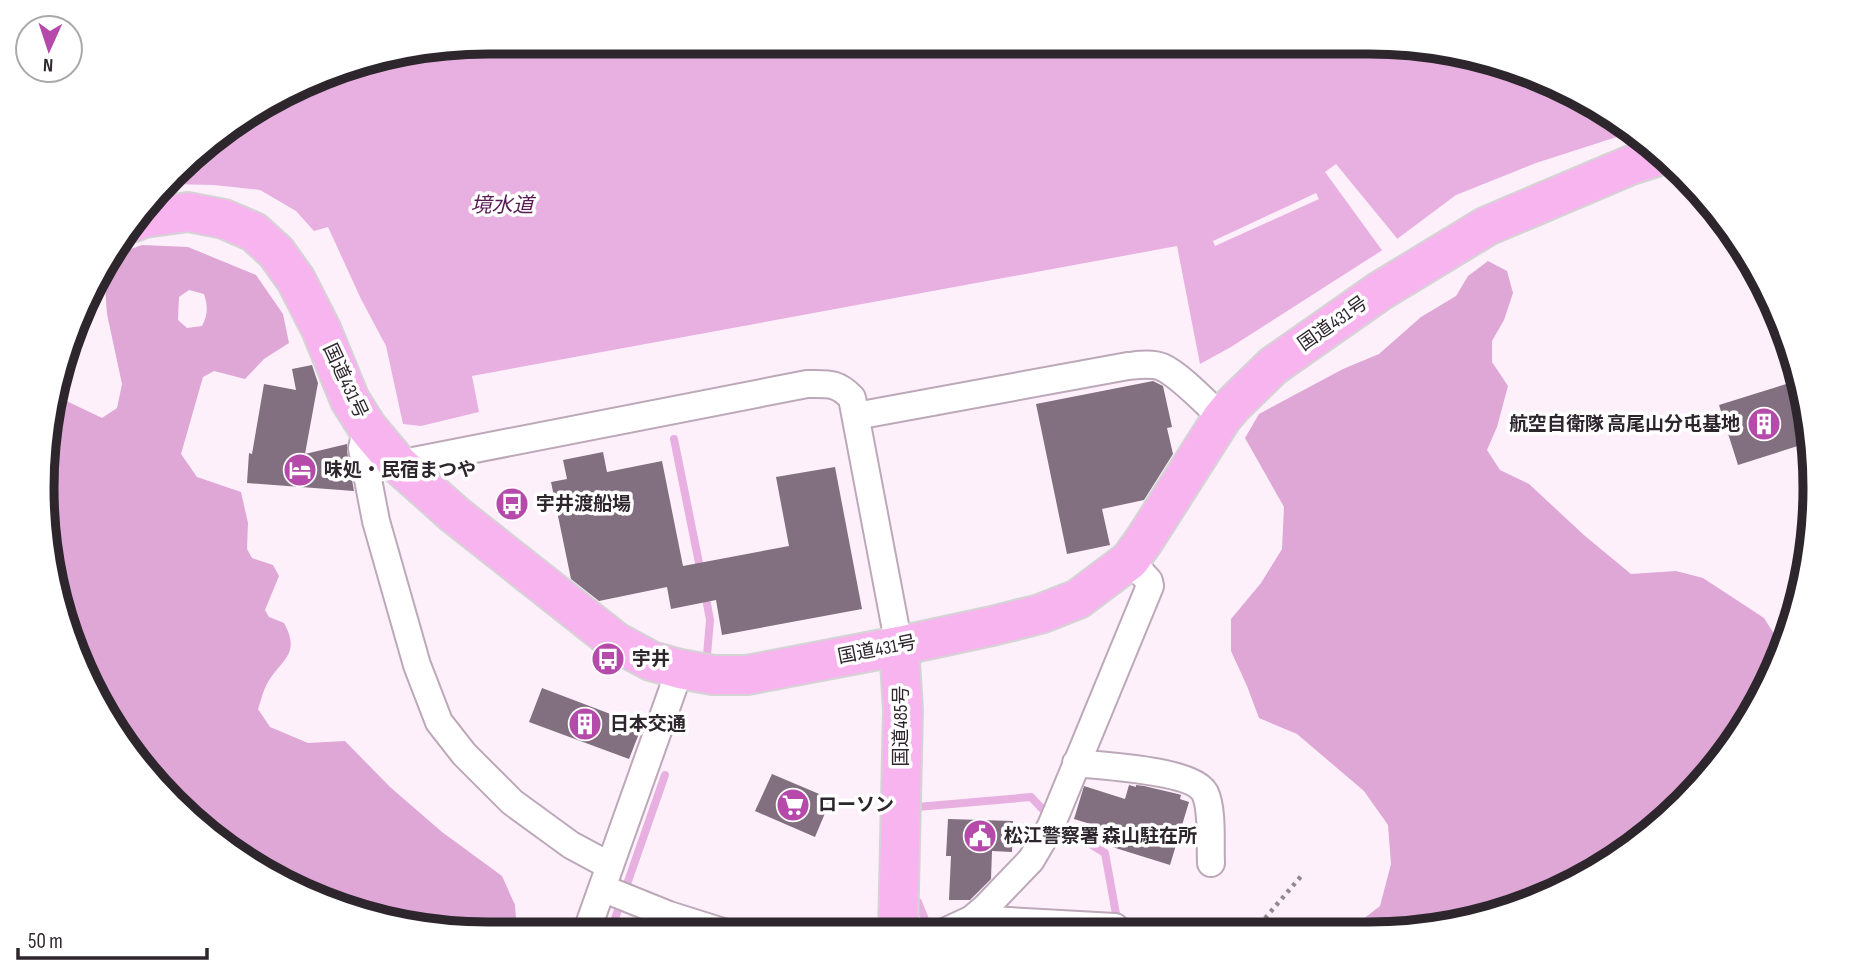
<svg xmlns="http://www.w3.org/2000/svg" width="1857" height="976" viewBox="0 0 1857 976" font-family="'Sofia Sans Condensed','Noto Sans JP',sans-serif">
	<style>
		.forest { fill: #dea7d6; fill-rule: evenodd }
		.water { fill: #e8b0e0 }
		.pier { fill: #fdf0fb }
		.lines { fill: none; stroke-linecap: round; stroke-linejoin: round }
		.stream { stroke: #e8b0e0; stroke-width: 8 }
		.building { fill: #826f7f }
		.minor-casing { stroke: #bca8b9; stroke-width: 30 }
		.highway-casing { stroke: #d5d4d5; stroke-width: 42 }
		.path { stroke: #91878f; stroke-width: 4.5; stroke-dasharray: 3.5 5; stroke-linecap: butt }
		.minor { stroke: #fff; stroke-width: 26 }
		.highway { stroke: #f7b4ee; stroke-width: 38 }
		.labels { text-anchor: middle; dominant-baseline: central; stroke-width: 7; stroke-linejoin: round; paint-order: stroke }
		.street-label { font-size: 19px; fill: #2e262d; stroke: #fff }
		.poi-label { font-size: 19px; font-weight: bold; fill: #2e262d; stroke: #fff; text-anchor: start }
		.water-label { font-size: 21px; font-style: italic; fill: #5a1a55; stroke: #fff }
		.rim { fill: none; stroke: #2e262d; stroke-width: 9 }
	</style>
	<rect width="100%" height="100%" fill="#fdf0fb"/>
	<!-- forest -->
	<path class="forest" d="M 142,245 L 188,247 L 256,275 L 283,314 L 289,343 L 264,359 L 245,379 L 214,371 L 203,377 L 181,454 L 197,477 L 241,492 L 248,523 L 247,549 L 252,558 L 273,565 L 279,576 L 265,610 L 269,617 L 284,623 C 301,654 282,659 268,682 C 263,690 261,701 258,709 L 270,727 L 308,743 L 345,741 L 390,787 L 442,832 L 502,876 L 515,905 L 517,933 L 459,933 L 290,888 L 172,803 L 88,685 L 46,546 L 56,396 L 102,418 L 117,408 L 122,384 L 107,314 L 105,287 L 114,255 ZM 189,290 L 204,294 C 208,306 208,315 202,326 L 187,328 L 178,320 L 179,297 Z
		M 1488,261 L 1507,271 L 1513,293 L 1504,320 L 1492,341 L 1492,362 L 1508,386 L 1497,427 L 1487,450 L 1500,470 L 1529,484 L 1585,536 L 1631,574 L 1676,571 L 1703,578 L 1764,618 L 1780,643 L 1769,686 L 1705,782 L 1617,859 L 1539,900 L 1428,930 L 1349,930 L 1380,906 L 1391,864 L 1388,825 L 1364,791 L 1297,734 L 1259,718 L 1247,686 L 1231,651 L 1231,619 L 1261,583 L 1282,549 L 1284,507 L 1245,438 L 1259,414 L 1343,369 L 1379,354 L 1421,317 L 1456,296 L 1468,276 Z"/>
	<!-- water -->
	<path class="water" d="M 488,42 L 1398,43 L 1567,88 L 1626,134 L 1536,163 L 1456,195 L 1381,251 L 1231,347 L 1200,364 L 1177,246 L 472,376 L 479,412 L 421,426 L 403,424 L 386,346 L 361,299 L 328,227 L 314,231 L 296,211 L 260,190 L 214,185 L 169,184 L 216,134 L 344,66 Z"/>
	<!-- pier -->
	<path class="pier" d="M 1336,164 L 1400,242 L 1384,253 L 1325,172 Z
		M 1316,193 L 1319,199 L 1215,246 L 1213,241 Z"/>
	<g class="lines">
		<!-- stream -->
		<path class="stream" d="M 674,439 L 701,573
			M 705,593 L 710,620 L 707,655
			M 917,807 L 1031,797 L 1049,816
			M 1058,824 L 1105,853 L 1118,925
			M 918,902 L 930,932
			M 610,933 L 665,775"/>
	</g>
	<!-- building -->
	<path class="building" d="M 312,365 L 318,383 L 305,454 L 347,444 L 347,451 L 354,491 L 247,483 L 249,453 L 252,454 L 264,384 L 296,390 L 292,369 Z
		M 1153,381 L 1163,386 L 1172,427 L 1167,428 L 1173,454 L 1144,500 L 1102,509 L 1110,545 L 1067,554 L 1036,404 Z
		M 1796,381 L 1804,444 L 1738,465 L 1719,405 Z
		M 603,452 L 607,472 L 662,461 L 683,566 L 789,546 L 776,477 L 835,467 L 862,609 L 722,635 L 716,600 L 671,609 L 667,587 L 599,601 L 571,579 L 551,482 L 567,479 L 563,460 Z
		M 542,688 L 642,726 L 629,759 L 529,722 Z
		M 772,774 L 831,799 L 815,837 L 755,811 Z
		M 1129,785 L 1136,787 L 1136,785 L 1144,786 L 1178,794 L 1181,795 L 1180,799 L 1189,802 L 1170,865 L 1109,846 L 1113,831 L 1074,819 L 1084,786 L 1125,799 Z
		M 948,819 L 1013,821 L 1012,852 L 992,851 L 991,879 L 970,900 L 949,900 L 951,856 L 946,856 Z"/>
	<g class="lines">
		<defs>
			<path id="minor" d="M 856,416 L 1128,366 C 1139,365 1151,363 1162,367 C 1180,375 1207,404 1222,418
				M 367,427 L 362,448 L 376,521 L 417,665 L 439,722 L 464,754 L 512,802 L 571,845 L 610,866
				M 398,464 L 807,384 C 828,384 837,382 852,398 L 899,646
				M 1076,763 C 1103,766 1193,770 1205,793 C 1213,810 1210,844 1211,863
				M 602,888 L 669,915 L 723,932
				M 972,919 L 1115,927
				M 944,932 L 972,919 L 985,908 L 1031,860 L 1051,826 L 1150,586 L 1149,581 L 1130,560
				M 586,933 L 680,669"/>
			<path id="highway" d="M 134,222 L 144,218 L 188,212 L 224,219 L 254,232 L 276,252 L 296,280 L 321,329 L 350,400 L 367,427 L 398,464 L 454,514 L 616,642 L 651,661 L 680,669 L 713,675 L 747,675 L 899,646 L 992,626 L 1040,614 L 1078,599 L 1130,560 L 1145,539 L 1222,418 L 1233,405 L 1273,366 L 1380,291 L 1487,226 L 1631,165 L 1656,157
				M 898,932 L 903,710 L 899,646"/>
		</defs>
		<!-- minor casing -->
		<use href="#minor" class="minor-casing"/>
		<!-- highway casing -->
		<use href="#highway" class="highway-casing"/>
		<!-- path -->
		<path class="path" d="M 1254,931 L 1303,874"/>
		<!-- minor -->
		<use href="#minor" class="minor"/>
		<!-- highway -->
		<use href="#highway" class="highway"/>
	</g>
	<!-- icons -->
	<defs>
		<symbol id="building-disc" viewBox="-11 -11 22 22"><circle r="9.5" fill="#b54aab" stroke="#fff"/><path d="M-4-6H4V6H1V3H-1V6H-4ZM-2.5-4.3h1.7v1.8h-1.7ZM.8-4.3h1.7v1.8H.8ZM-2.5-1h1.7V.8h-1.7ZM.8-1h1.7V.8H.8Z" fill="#fff"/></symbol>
		<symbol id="hotel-disc" viewBox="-11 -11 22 22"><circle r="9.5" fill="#b54aab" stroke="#fff"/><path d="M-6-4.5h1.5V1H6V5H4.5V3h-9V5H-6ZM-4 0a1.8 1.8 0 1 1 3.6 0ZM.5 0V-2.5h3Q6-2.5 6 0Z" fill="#fff"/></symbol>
		<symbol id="bus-disc" viewBox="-11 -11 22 22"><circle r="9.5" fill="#b54aab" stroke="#fff"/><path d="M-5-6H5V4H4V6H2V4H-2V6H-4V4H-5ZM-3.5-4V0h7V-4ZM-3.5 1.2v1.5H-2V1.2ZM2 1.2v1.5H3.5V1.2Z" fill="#fff"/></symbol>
		<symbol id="supermarket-disc" viewBox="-11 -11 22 22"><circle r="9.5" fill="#b54aab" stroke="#fff"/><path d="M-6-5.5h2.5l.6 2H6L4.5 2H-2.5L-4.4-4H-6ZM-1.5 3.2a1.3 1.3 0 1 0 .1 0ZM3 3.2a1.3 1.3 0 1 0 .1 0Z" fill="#fff"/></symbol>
		<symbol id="civic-disc" viewBox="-11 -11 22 22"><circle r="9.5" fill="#b54aab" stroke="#fff"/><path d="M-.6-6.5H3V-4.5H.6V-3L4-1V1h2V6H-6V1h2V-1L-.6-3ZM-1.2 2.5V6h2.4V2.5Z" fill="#fff"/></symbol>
	</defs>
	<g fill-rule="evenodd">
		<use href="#building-disc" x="1745" y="405" width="38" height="38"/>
		<use href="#hotel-disc" x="281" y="451" width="38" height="38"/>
		<use href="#bus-disc" x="493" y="485" width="38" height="38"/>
		<use href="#bus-disc" x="589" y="640" width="38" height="38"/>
		<use href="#building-disc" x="566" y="705" width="38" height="38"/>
		<use href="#supermarket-disc" x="774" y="786" width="38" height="38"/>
		<use href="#civic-disc" x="961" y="817" width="38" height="38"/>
	</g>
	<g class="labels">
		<!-- street labels -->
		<g class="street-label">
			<text transform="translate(1333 324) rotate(-35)">国道431号</text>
			<text transform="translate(345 381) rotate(65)">国道431号</text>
			<text transform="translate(877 650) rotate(-11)">国道431号</text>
			<text transform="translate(901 726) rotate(-90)">国道485号</text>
		</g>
		<!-- poi labels -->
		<g class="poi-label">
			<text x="1740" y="424" text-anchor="end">航空自衛隊 高尾山分屯基地</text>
			<text x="324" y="470">味処・民宿まつや</text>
			<text x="536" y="504">宇井渡船場</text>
			<text x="632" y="659">宇井</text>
			<text x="610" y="724">日本交通</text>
			<text x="818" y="805">ローソン</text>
			<text x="1004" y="836">松江警察署 森山駐在所</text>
		</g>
		<!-- water labels -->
		<g class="water-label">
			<text x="502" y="205">境水道</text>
		</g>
	</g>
	<!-- crop -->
	<path d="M0 0H1857V976H0ZM488 54H1369A434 434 0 0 1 1803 488V488A434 434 0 0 1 1369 922H488A434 434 0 0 1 54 488V488A434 434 0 0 1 488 54Z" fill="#fff" fill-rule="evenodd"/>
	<path class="rim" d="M488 54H1369A434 434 0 0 1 1803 488V488A434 434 0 0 1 1369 922H488A434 434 0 0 1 54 488V488A434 434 0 0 1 488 54Z"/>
	<!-- north arrow -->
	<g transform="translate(49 49) rotate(183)"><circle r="33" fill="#ffffff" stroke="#aba8ab" stroke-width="2"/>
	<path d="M0-5L12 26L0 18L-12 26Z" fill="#b54aab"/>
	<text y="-10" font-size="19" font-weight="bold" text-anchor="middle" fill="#2e262d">N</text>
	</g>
	<!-- scale -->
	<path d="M18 948v10h189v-10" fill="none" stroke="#2e262d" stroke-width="3.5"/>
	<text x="28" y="948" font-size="21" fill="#2e262d" stroke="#ffffff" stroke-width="5" paint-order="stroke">50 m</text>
</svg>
